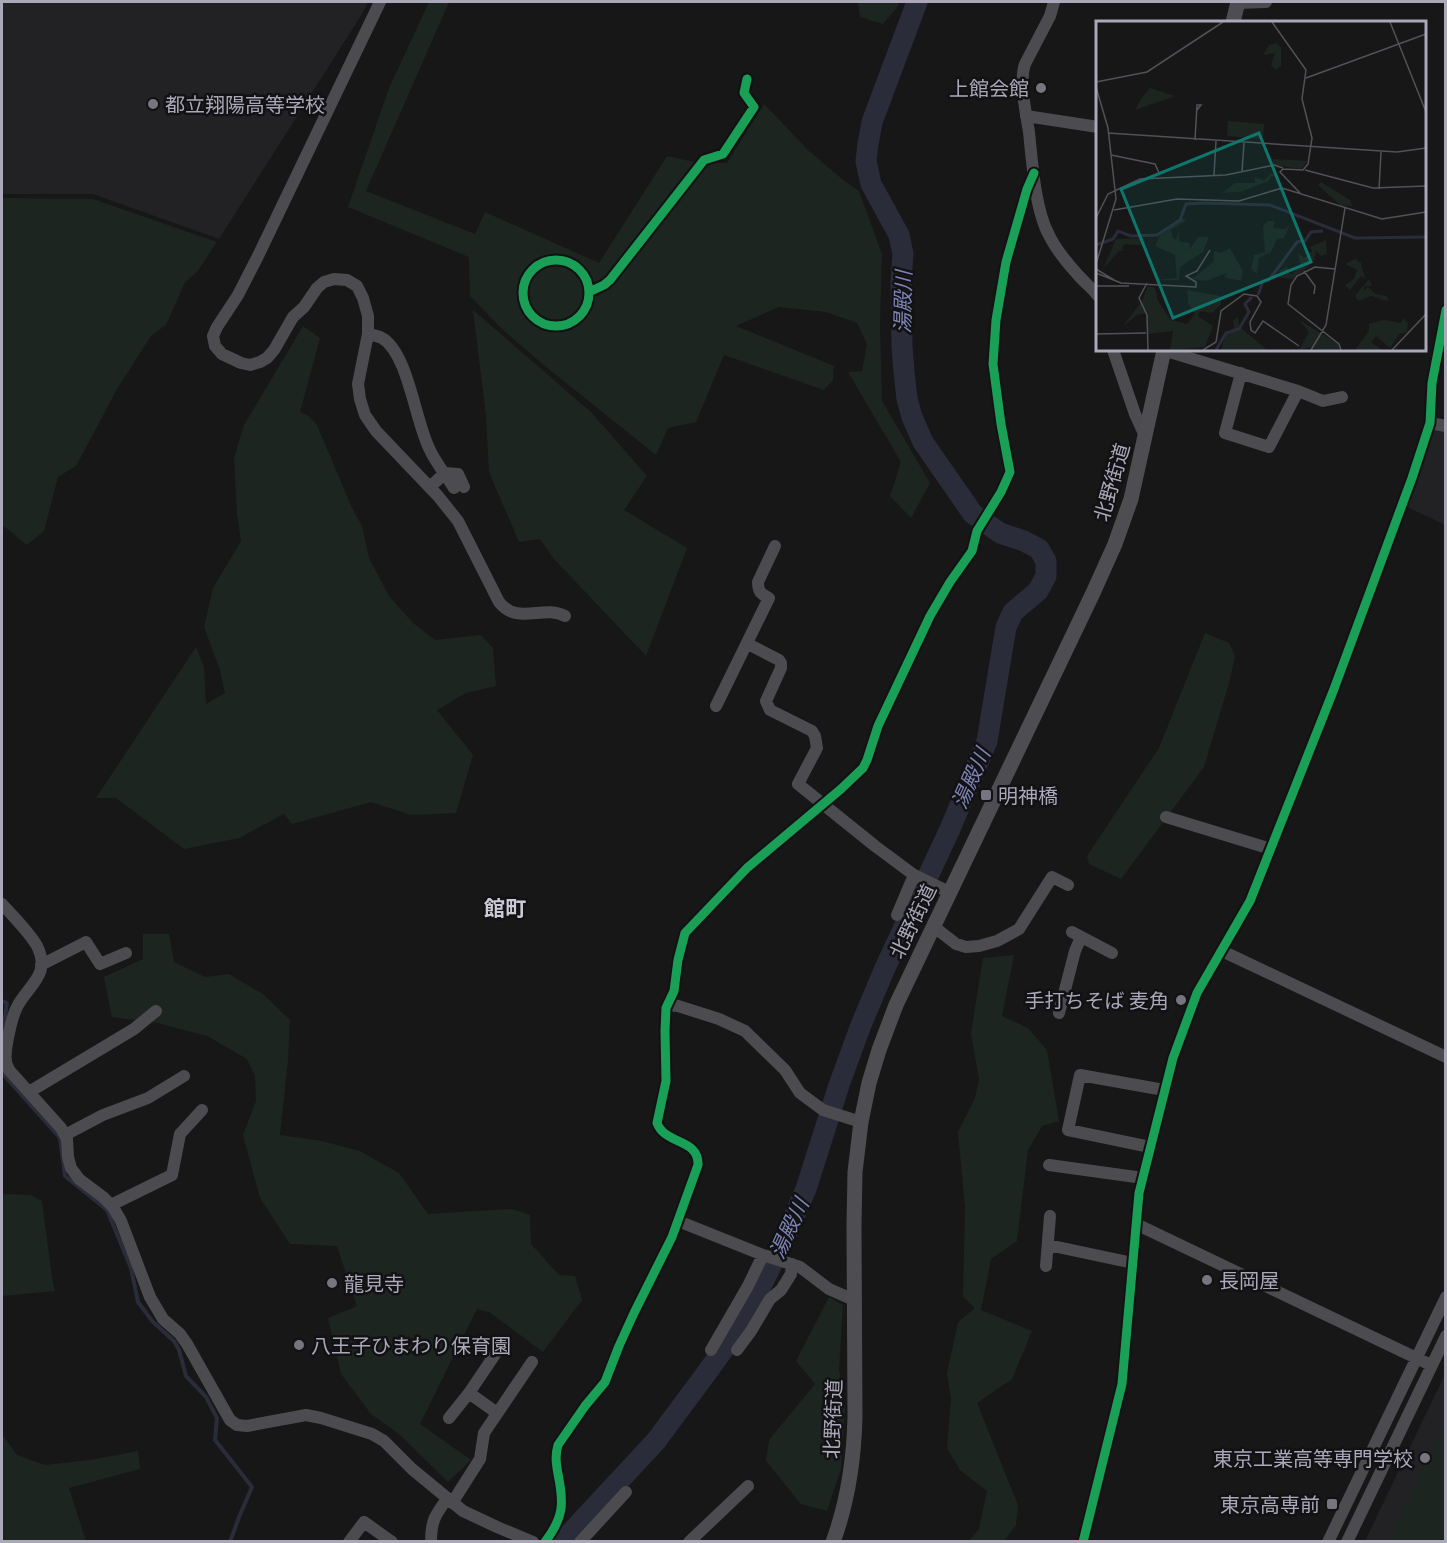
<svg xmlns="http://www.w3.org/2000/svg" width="1447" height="1543" viewBox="0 0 1447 1543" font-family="'Exo 2','Noto Sans JP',sans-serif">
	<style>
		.built { fill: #222123 }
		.green { fill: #1d2521 }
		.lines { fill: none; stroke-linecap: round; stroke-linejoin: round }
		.stream { stroke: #2a2c3a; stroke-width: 4 }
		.river { stroke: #2a2c3a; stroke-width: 21 }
		.minor { stroke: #4c4b50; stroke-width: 12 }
		.major { stroke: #4e4e52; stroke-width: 15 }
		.cycleway-casing { stroke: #121113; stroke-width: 13 }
		.cycleway { stroke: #1a9f57; stroke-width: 9 }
		.poi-dot { fill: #777580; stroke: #121113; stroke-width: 2 }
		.labels { text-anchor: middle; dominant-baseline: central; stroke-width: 5; stroke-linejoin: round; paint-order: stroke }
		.poi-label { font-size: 20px; fill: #aaa8b9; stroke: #121113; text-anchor: start }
		.street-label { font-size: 20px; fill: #aaa8b9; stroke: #121113 }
		.water-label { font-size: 21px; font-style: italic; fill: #7d84b5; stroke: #121113 }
		.neighbourhood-label { font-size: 21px; font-weight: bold; fill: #cbc9d5; stroke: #121113 }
		.inset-river { fill: none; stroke: #2a2c3a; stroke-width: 3 }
		.inset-road { fill: none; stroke: #525158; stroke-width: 1.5 }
		.view { fill: #0f766e; fill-opacity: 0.15; stroke: #0f766e; stroke-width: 3 }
		.inset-edge { fill: none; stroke: #aaa8b9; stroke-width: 3 }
	</style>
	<rect width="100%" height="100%" fill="#171717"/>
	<!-- built -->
	<path class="built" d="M 2,2 L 368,2 L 362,14 L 219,239 L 93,194 L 2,194 Z
		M 1430,424 L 1445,426 L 1445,525 L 1403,505 Z
		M 1445,1374 L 1445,1541 L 1365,1541 Z"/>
	<!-- green -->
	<path class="green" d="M 429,2 L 449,2 L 366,191 L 475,234 L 485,212 L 599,263 L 667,156 L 694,162 L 727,163 L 764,104 L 809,151 L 842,179 L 859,191 L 882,254 L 880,324 L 882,401 L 930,483 L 911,518 L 890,496 L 901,462 L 848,372 L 862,371 L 867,344 L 857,323 L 826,312 L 779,307 L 736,326 L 834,366 L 833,380 L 824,390 L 724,355 L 696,422 L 668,428 L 656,455 L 545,366 L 502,329 L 470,296 L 469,257 L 348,207 L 389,88 Z
		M 858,2 L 899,2 L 898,6 L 883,24 L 860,17 Z
		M 2,198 L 93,199 L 217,242 L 197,272 L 185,282 L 166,325 L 151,336 L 117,389 L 76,466 L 58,477 L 44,531 L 27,545 L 6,528 L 2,526 Z
		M 473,310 L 592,413 L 647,476 L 624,510 L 687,548 L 646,656 L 555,560 L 540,539 L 519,542 L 489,472 L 486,416 Z
		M 303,326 L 320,338 L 300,412 L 309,416 L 317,425 L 352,508 L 362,526 L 369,558 L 389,596 L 413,623 L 435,640 L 481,635 L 493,648 L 496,686 L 466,693 L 437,710 L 473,755 L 456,813 L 411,815 L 371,802 L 292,824 L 284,814 L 239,838 L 184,849 L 116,798 L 96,798 L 196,647 L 204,667 L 206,704 L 225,693 L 220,670 L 204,627 L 213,588 L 241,541 L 237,513 L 234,458 L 244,425 Z
		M 1205,633 L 1229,643 L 1235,656 L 1229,683 L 1204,767 L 1121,879 L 1089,864 L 1087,856 L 1159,748 Z
		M 143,934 L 169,934 L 174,962 L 205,977 L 229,974 L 263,994 L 290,1020 L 288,1060 L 280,1135 L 322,1141 L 360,1151 L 399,1173 L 428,1214 L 512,1209 L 530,1215 L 531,1244 L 559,1275 L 575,1276 L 582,1300 L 543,1352 L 489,1312 L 477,1309 L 420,1424 L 471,1460 L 448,1482 L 399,1434 L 371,1414 L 341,1374 L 328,1318 L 357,1306 L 337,1246 L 290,1244 L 260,1198 L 243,1135 L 256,1101 L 255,1076 L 247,1059 L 207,1036 L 158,1023 L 112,1017 L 104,977 L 143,959 Z
		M 1014,955 L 1002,1016 L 1028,1028 L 1047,1050 L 1059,1121 L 1042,1126 L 1028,1150 L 1017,1241 L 991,1259 L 981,1310 L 1032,1331 L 1012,1379 L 977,1403 L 1018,1505 L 1016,1525 L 1004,1541 L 969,1541 L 979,1529 L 987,1491 L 960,1470 L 947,1448 L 951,1398 L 947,1373 L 958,1322 L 975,1308 L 963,1297 L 965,1207 L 958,1132 L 975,1098 L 979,1079 L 971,1033 L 983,958 Z
		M 2,1194 L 31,1195 L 42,1201 L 52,1278 L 55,1291 L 2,1296 Z
		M 829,1297 L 843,1305 L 839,1369 L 845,1410 L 841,1469 L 827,1511 L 801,1504 L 766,1461 L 769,1440 L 815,1384 L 796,1361 Z
		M 1445,1423 L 1445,1541 L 1388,1541 Z
		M 2,1434 L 17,1455 L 45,1465 L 90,1460 L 138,1451 L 140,1469 L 69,1488 L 86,1541 L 2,1541 Z"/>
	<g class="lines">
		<!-- stream -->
		<path class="stream" d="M 2,1001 L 7,1003 L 3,1032
			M 2,1073 L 60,1138 L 65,1176 L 107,1210 L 131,1268 L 138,1302 L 153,1322 L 174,1341 L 179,1350 L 186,1376 L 206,1397 L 217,1418 L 215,1440 L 252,1487 L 239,1517 L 230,1542"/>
		<!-- river -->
		<path class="river" d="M 562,1542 L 656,1441 L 708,1371 L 735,1333 L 761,1286 L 781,1246 L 806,1189 L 839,1085 L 861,1025 L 885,968 L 950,829 L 987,741 L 1006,627 L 1013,612 L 1038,591 L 1046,576 L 1046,561 L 1039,549 L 1024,541 L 1000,533 L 973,514 L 923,442 L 912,417 L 907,399 L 904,372 L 902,346 L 901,281 L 903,254 L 899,235 L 871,184 L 866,161 L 868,144 L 872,122 L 917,2"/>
		<!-- minor -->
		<path class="minor" d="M 380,2 L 258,256 L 238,295 L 217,327 L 213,336 L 215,346 L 222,354 L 241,363 L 250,365 L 260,362 L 267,358 L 274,350 L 293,317 L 304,307 L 317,288 L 324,282 L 334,279 L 347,280 L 357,286 L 363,298 L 368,316 L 368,334 L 358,384 L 360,399 L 365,415 L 376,431 L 438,496 L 458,521 L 499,602 C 518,626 544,604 565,616
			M 1054,2 L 1050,16 L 1025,64 C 1019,81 1026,114 1029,132 C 1032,161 1035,210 1049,235 C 1056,250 1068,264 1079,276 C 1085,283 1092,288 1098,296
			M 1237,3 L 1266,2
			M 1026,116 L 1098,127
			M 368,334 C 373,335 378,336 382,338 C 408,353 415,420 429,448 C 435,462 446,475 454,488
			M 1113,350 L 1135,414 L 1145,436
			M 1163,350 L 1298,391 L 1323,401 L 1342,397
			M 1241,373 L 1225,433 L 1269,447 L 1298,391
			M 1430,423 L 1446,426
			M 430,487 L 445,473 L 458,474 L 464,487
			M 748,644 L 779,660 L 781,663 L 781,668 L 766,701 L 770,710 L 812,731 L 815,736 L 817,748 L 798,784 L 875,846 L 914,875 L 949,892
			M 716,706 L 769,598 C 761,594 758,592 758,582 L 775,546
			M 1166,817 L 1271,849
			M 2,904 C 12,915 30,933 37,946 C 52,975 27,986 17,1007 C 12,1016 4,1051 6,1061 C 6,1064 8,1067 9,1070 L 61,1128 L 67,1139 L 68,1157 L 71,1168 L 79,1179 L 103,1197 L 113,1207 L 121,1221 L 150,1297 L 163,1319 L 180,1334 L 187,1344 L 230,1420 L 237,1425 L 247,1426 L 306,1415 L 321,1418 L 372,1434 L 384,1441 L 412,1469 L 463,1511 L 497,1527 L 533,1542
			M 897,915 L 914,875
			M 933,926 L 956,944 L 966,947 L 979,946 L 997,941 L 1019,929 L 1052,877 L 1068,885
			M 1072,932 L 1112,953
			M 1222,951 L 1446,1057
			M 41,965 L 86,942 L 100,964 L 126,953
			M 666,1008 L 673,1005 L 678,1006 L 719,1019 L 745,1031 L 785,1070 L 800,1093 L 823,1110 L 861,1122
			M 1059,1013 L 1075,951 L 1081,937
			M 29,1092 L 134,1029 L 156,1011
			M 65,1135 L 103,1115 L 148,1098 L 184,1076
			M 1150,1147 L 1068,1130 L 1080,1075 L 1164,1090
			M 1049,1165 L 1143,1178
			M 111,1205 L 172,1175 L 180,1134 L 202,1110
			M 678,1221 L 763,1255 L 800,1267 L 829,1289 L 854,1300
			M 1136,1224 L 1431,1365
			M 1048,1245 L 1133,1263
			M 1046,1266 L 1050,1216
			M 711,1350 L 748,1286 L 763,1255
			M 737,1350 L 751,1331 L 770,1299 L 781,1290 L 791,1274 L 792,1264
			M 469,1393 L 497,1413
			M 449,1418 L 469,1393 L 498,1350
			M 452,1503 L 480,1459 L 484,1433 L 532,1362
			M 349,1542 L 364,1522 L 392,1542
			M 431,1542 C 431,1521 435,1515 447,1499
			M 545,1542 C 564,1517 564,1503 558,1474 C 556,1463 555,1455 558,1445 L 585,1406 L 605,1382 L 619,1346 L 634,1313 L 672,1237 L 698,1165 C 699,1138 665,1145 657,1123 L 666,1081 L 665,1031 L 666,1008 L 674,991 L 678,960 L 685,933 L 747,868 L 841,789 L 863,768 L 867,760 L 878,726 L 930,616 L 950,582 L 972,551 L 977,531 L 1001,492 L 1010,472 L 1001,424 L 993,364 L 996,320 L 1006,262 L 1027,189 L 1034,173
			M 580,1542 L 626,1492
			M 689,1542 L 748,1486
			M 1083,1542 L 1122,1384 L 1139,1193 L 1173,1058 L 1197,993 L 1250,901 L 1334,689 L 1412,478 L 1430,423 L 1432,383 L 1446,310
			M 1328,1542 L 1446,1297
			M 1347,1542 L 1446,1336"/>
		<!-- major -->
		<path class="major" d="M 1233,22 L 1238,2
			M 833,1542 C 848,1501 854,1460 855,1417 L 854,1225 L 855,1172 L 861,1122 L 869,1083 L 879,1050 L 896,1005 L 1093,593 L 1115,544 L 1131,499 L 1164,350"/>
		<defs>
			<path id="cycleway" d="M523 293a33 33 0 1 1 66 0a33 33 0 1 1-66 0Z
				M 589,292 L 604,285 L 610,280 L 704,160 L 723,154 L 754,107 L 744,93 L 747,79
				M 545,1542 C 564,1517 564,1503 558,1474 C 556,1463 555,1455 558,1445 L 585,1406 L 605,1382 L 619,1346 L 634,1313 L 672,1237 L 698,1165 C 699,1138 665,1145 657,1123 L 666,1081 L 665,1031 L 666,1008 L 674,991 L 678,960 L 685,933 L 747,868 L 841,789 L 863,768 L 867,760 L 878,726 L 930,616 L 950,582 L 972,551 L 977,531 L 1001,492 L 1010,472 L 1001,424 L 993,364 L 996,320 L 1006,262 L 1027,189 L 1034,173
				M 1083,1542 L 1122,1384 L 1139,1193 L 1173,1058 L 1197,993 L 1250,901 L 1334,689 L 1412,478 L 1430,423 L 1432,383 L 1446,310"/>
		</defs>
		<!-- cycleway casing -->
		<use href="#cycleway" class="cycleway-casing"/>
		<!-- cycleway -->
		<use href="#cycleway" class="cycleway"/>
	</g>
	<!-- markers -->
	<g class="poi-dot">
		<circle cx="1041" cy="88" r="6"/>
		<circle cx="153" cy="104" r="6"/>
		<rect x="980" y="789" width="12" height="12" rx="3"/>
		<circle cx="1181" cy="1000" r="6"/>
		<circle cx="1207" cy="1280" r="6"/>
		<circle cx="332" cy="1283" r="6"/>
		<circle cx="299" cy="1345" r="6"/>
		<circle cx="1425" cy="1458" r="6"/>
		<rect x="1326" y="1498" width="12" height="12" rx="3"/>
	</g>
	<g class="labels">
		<!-- poi labels -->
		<g class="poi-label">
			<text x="1029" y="88" text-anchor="end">上館会館</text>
			<text x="165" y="104">都立翔陽高等学校</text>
			<text x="998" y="795">明神橋</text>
			<text x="1169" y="1000" text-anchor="end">手打ちそば 麦角</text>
			<text x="1219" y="1280">長岡屋</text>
			<text x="344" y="1283">龍見寺</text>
			<text x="311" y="1345">八王子ひまわり保育園</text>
			<text x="1413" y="1458" text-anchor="end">東京工業高等専門学校</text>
			<text x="1320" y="1504" text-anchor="end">東京高専前</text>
		</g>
		<!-- street labels -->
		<g class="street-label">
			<text transform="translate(1111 482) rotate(-74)">北野街道</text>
			<text transform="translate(912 921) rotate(-64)">北野街道</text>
			<text transform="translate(832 1419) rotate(-88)">北野街道</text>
		</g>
		<!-- water labels -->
		<g class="water-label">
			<text transform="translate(902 302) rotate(-89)">湯殿川</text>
			<text transform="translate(970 778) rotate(-66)">湯殿川</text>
			<text transform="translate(788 1228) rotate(-65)">湯殿川</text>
		</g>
		<!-- neighbourhood labels -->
		<g class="neighbourhood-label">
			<text x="505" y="907">館町</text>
		</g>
	</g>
	<!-- overview -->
	<g transform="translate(1096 21)">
		<rect width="330" height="330" fill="#171717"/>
		<path d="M 181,22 L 185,27 L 185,45 L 180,49 L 175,44 L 179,32 L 167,34 L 173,24 ZM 54,67 L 79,75 L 39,89 L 45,78 ZM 132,100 L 168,103 L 167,118 L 131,115 ZM 177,138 L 211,140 L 206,148 L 177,144 ZM 175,152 L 183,156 L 175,155 L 173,160 L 144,171 L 126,172 L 139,162 L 159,162 L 159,157 L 168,159 ZM 225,161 L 254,179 L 256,185 L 244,184 L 222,164 ZM 87,197 L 90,200 L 75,209 L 77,217 L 80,219 L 83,209 L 83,220 L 94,222 L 93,229 L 102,216 L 113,216 L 107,231 L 84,246 L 83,259 L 59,259 L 81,257 L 79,234 L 59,225 L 64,214 ZM 171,200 L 179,200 L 177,207 L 189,208 L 194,204 L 188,217 L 181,218 L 175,231 L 163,237 L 161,253 L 155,248 L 158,234 L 169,231 L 167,206 ZM 48,217 L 45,224 L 29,223 L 25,228 L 29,229 L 23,230 L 7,248 L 20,218 ZM 230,219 L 231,233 L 225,235 L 220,230 L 218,240 L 197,258 L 185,257 L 183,250 L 191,246 L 195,253 L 205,246 L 202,232 L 208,237 L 216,230 L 214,226 ZM 134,227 L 147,250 L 145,260 L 128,256 L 131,252 L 110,260 L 96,258 L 117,241 L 118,230 L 125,232 ZM 259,238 L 265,242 L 269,258 L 265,255 L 254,269 L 249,264 L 258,258 L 261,249 L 249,243 ZM 273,258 L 276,265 L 269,265 L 267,270 L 272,266 L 280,273 L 291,275 L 292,280 L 275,275 L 262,280 L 259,275 ZM 52,265 L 59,267 L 62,280 L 75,299 L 91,303 L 99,293 L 92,282 L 91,269 L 125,275 L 125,283 L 116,292 L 104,290 L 102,295 L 117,305 L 109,326 L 74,329 L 77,310 L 52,313 L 52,292 L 41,294 L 27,305 L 46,280 ZM 142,296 L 143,305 L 171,329 L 125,329 L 130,312 L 138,307 L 137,299 ZM 307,297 L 312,302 L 311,311 L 303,313 L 294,327 L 280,315 L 275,321 L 286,329 L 259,329 L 273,310 L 273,303 L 288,299 L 305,302 ZM 203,299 L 243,323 L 244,329 L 222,329 L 216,326 L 203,329 L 213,311 Z" fill="#1d2521"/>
		<path class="inset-river" d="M 0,224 L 17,218 L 22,210 L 35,215 L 61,214 L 84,199 L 90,183 L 108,182 L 174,184 L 259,217 L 330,216M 162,274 L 167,260 L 173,259 L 201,221 L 209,220 L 215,211 L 227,210M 120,329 L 130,312 L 143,308 L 153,291 L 149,283 L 156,276"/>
		<path class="inset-road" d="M 176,1 L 210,49 L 206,78 L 216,117 L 212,143 L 207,149 L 187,148 L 184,151 L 204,172M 294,1 L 330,91M 210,57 L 330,13M 0,61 L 51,51 L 127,1M 0,66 L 12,107 L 20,178 L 0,243M 12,112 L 301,131 L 330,127M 99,119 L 101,84 L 105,84 L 101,89M 15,134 L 59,143 L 64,154M 209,149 L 277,167 L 330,165M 146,151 L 148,122M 118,154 L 120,120M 283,168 L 285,131M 18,189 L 81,178 L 143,180 L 186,167 L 286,198 L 330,191M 0,197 L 12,173 L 44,158 L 130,154 L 178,144 L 187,147M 0,248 L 18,259M 239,248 L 219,246 L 201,255 L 195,264 L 192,283 L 243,323 L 245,329M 208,250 L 219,265 L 218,273M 0,252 L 25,262 L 100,266 L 100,261 L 90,255 L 101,250 L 114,229M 51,262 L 43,277 L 51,294 L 52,329M 0,265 L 33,265M 0,313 L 50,312M 107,329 L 120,321 L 125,290 L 148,273 L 161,275 L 165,281 L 154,301 L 155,309 L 159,312 L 167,300 L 203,325M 215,329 L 230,304 L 249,187M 296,329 L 330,293"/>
		<path class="view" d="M 163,112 L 215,241 L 77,297 L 25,168 Z"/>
		<rect width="330" height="330" class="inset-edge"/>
	</g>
	<!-- border -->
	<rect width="1447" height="1543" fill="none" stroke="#aaa8b9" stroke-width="6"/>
</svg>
